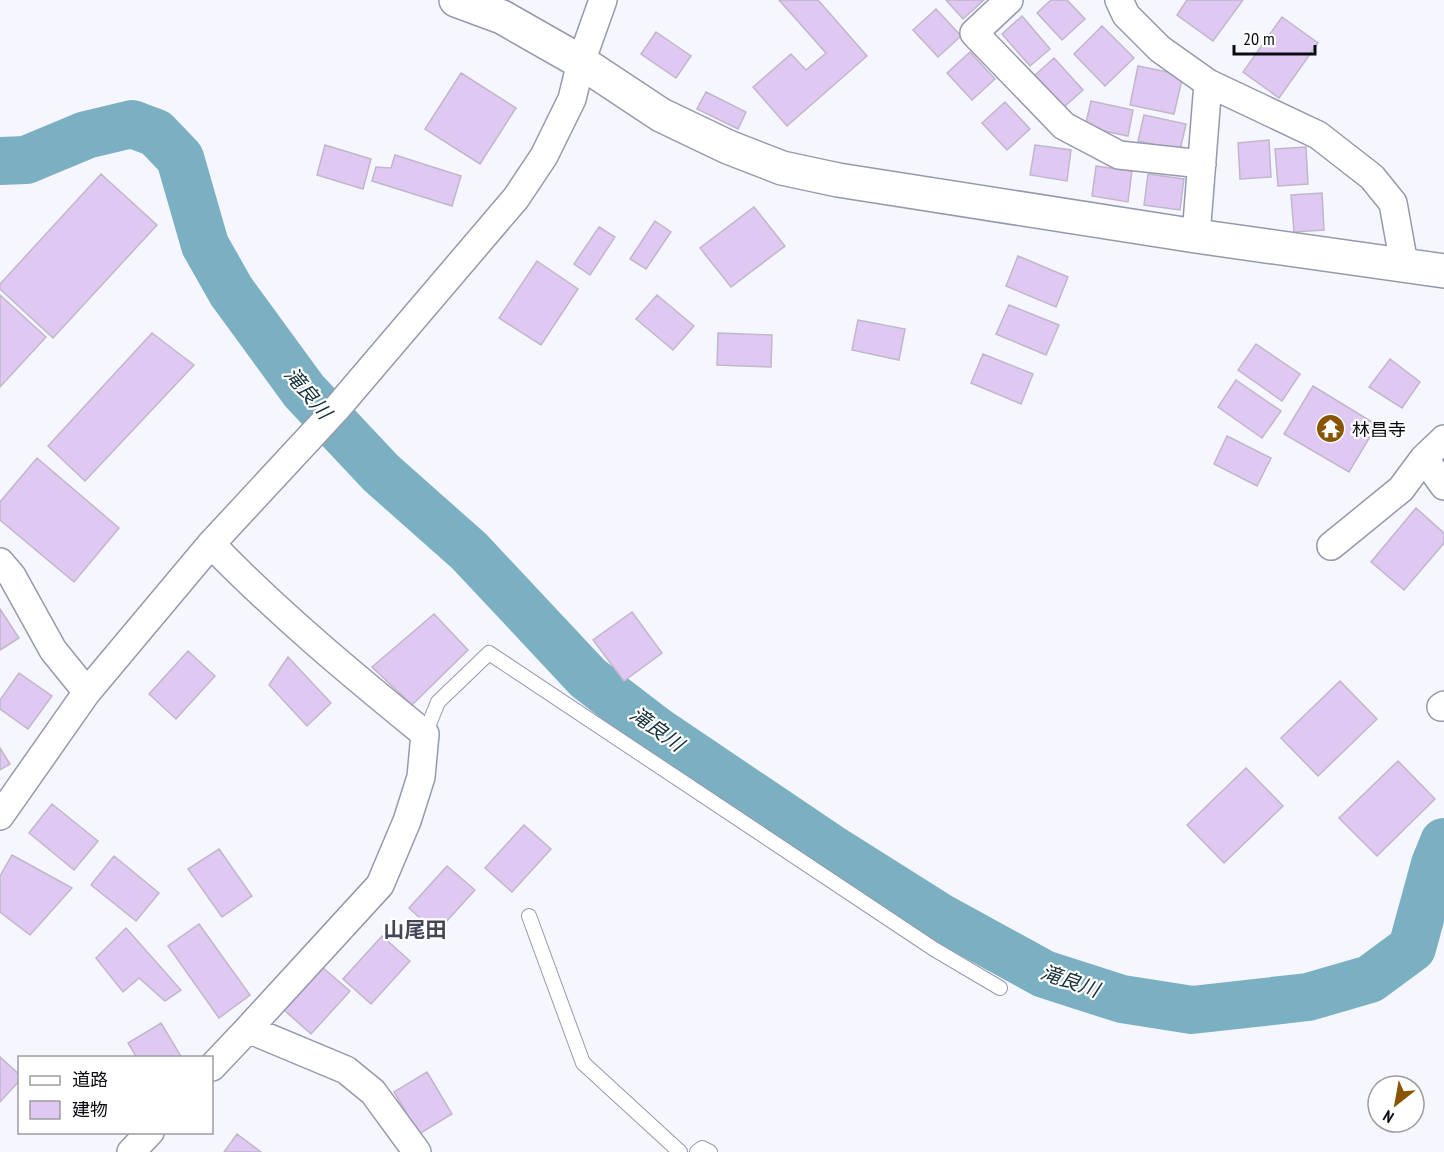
<svg xmlns="http://www.w3.org/2000/svg" width="1444" height="1152" viewBox="0 0 1444 1152" font-family="'PT Sans Narrow','Noto Sans JP',sans-serif">
	<style>
		.lines { fill: none; stroke-linecap: round; stroke-linejoin: round }
		.river { stroke: #7ab0c2; stroke-width: 48 }
		.building { fill: #dfc8f2; stroke: #c1b7ca; stroke-width: 1.5 }
		.lane-casing { stroke: #9699ad; stroke-width: 16 }
		.street-casing { stroke: #9699ad; stroke-width: 30 }
		.secondary-casing { stroke: #9699ad; stroke-width: 36 }
		.lane { stroke: #fff; stroke-width: 14 }
		.street { stroke: #fff; stroke-width: 27 }
		.secondary { stroke: #fff; stroke-width: 33 }
		.labels { text-anchor: middle; dominant-baseline: central; stroke-width: 4.5; stroke-linejoin: round; paint-order: stroke }
		.poi-label { font-size: 18px; fill: #0a0b12; stroke: #fff; text-anchor: start }
		.water-label { font-size: 20px; font-style: italic; fill: #132f37; stroke: #fff }
		.quarter-label { font-size: 21px; font-weight: bold; fill: #444657; stroke: #fff }
	</style>
	<rect width="100%" height="100%" fill="#f5f6ff"/>
	<g class="lines">
		<!-- river -->
		<path class="river" d="M 0,161 L 26,160 L 86,135 L 132,124 L 156,133 L 180,158 L 205,245 L 231,291 L 304,391 L 381,473 L 469,551 L 588,678 L 657,731 L 829,847 L 940,917 L 1044,974 L 1122,999 L 1192,1010 L 1308,997 L 1370,979 L 1412,948 L 1435,864 L 1444,842"/>
	</g>
	<!-- building -->
	<path class="building" d="M 779,0 L 818,0 L 867,56 L 787,126 L 753,87 L 791,54 L 806,70 L 826,53 Z
		M 946,0 L 984,0 L 963,19 Z
		M 1051,0 L 1067,0 L 1085,19 L 1062,40 L 1037,13 Z
		M 1187,0 L 1243,0 L 1213,41 L 1177,15 Z
		M 936,9 L 961,36 L 938,57 L 913,30 Z
		M 1022,16 L 1050,49 L 1030,66 L 1002,34 Z
		M 1282,17 L 1318,43 L 1279,98 L 1243,72 Z
		M 1102,26 L 1134,58 L 1105,86 L 1074,54 Z
		M 656,32 L 691,56 L 676,78 L 641,54 Z
		M 970,52 L 995,79 L 972,100 L 947,73 Z
		M 1054,58 L 1083,90 L 1063,108 L 1034,76 Z
		M 1138,66 L 1183,75 L 1174,114 L 1130,105 Z
		M 461,73 L 516,108 L 480,164 L 425,129 Z
		M 706,92 L 746,112 L 738,129 L 697,109 Z
		M 1091,101 L 1133,110 L 1128,136 L 1085,127 Z
		M 1005,102 L 1030,129 L 1007,150 L 982,123 Z
		M 1144,115 L 1186,124 L 1180,150 L 1138,141 Z
		M 1269,140 L 1271,177 L 1240,179 L 1238,143 Z
		M 325,145 L 371,159 L 363,189 L 317,175 Z
		M 1035,145 L 1071,150 L 1067,181 L 1030,175 Z
		M 1306,147 L 1308,184 L 1278,186 L 1275,149 Z
		M 395,155 L 461,176 L 452,206 L 372,181 L 376,167 L 391,168 Z
		M 1096,166 L 1132,171 L 1128,202 L 1092,196 Z
		M 101,174 L 157,225 L 53,338 L 0,289 L 0,284 Z
		M 1148,174 L 1184,179 L 1180,210 L 1144,205 Z
		M 1322,193 L 1324,230 L 1294,232 L 1291,195 Z
		M 754,207 L 785,246 L 731,287 L 700,248 Z
		M 655,221 L 671,232 L 646,269 L 630,259 Z
		M 599,227 L 615,237 L 590,275 L 574,264 Z
		M 1018,256 L 1068,277 L 1056,307 L 1006,286 Z
		M 537,261 L 578,289 L 541,345 L 499,318 Z
		M 0,295 L 46,337 L 0,387 Z
		M 657,295 L 694,326 L 673,350 L 636,319 Z
		M 1009,305 L 1059,325 L 1046,355 L 996,334 Z
		M 858,320 L 905,329 L 899,360 L 852,350 Z
		M 152,333 L 194,365 L 85,481 L 48,446 Z
		M 718,333 L 772,335 L 771,367 L 717,365 Z
		M 1256,344 L 1300,374 L 1282,401 L 1238,370 Z
		M 983,354 L 1033,374 L 1021,404 L 971,383 Z
		M 1390,359 L 1420,382 L 1402,408 L 1369,387 Z
		M 1236,380 L 1281,411 L 1262,438 L 1218,407 Z
		M 1313,386 L 1377,425 L 1349,472 L 1284,434 Z
		M 1227,436 L 1271,458 L 1257,486 L 1214,464 Z
		M 37,458 L 119,528 L 74,582 L 0,520 L 0,502 Z
		M 1416,508 L 1444,533 L 1444,543 L 1404,590 L 1371,562 Z
		M 0,609 L 19,638 L 0,650 Z
		M 632,612 L 662,653 L 624,681 L 593,640 Z
		M 434,614 L 468,650 L 412,705 L 372,667 Z
		M 188,651 L 215,676 L 176,719 L 149,694 Z
		M 288,657 L 331,703 L 307,726 L 269,685 Z
		M 19,673 L 52,696 L 28,729 L 0,709 L 0,700 Z
		M 1340,681 L 1377,719 L 1318,776 L 1281,738 Z
		M 0,748 L 10,764 L 0,770 Z
		M 1398,761 L 1435,799 L 1377,856 L 1339,818 Z
		M 1246,768 L 1283,806 L 1224,863 L 1187,825 Z
		M 52,804 L 98,841 L 74,870 L 29,833 Z
		M 524,825 L 551,849 L 512,892 L 485,868 Z
		M 219,849 L 252,896 L 222,917 L 188,869 Z
		M 12,855 L 72,888 L 30,935 L 0,912 L 0,876 Z
		M 114,856 L 159,893 L 136,921 L 91,885 Z
		M 447,866 L 475,890 L 436,933 L 409,908 Z
		M 199,924 L 250,995 L 219,1018 L 168,946 Z
		M 126,928 L 181,990 L 165,1001 L 139,978 L 123,992 L 96,958 Z
		M 382,936 L 410,961 L 371,1004 L 343,979 Z
		M 322,967 L 350,991 L 311,1034 L 284,1010 Z
		M 161,1023 L 182,1058 L 137,1058 L 128,1043 Z
		M 0,1057 L 20,1075 L 20,1080 L 0,1102 Z
		M 427,1072 L 452,1114 L 419,1134 L 394,1092 Z
		M 237,1134 L 261,1152 L 224,1152 Z"/>
	<g class="lines">
		<defs>
			<path id="lane" d="M 425,734 L 438,702 L 489,653 L 934,949 L 1000,988
				M 529,916 L 583,1063 L 680,1152
				M 697,1152 L 702,1148 L 710,1152"/>
			<path id="street" d="M 1009,0 L 974,33 L 1064,126 L 1119,155 L 1202,164
				M 1119,0 L 1126,15 L 1160,49 L 1208,83 L 1318,135 L 1372,177 L 1393,203 L 1404,264
				M 1196,236 L 1208,83
				M 1444,439 L 1424,458 L 1444,486
				M 211,544 C 278,613 350,673 425,734 L 421,777 L 407,821 L 380,885 L 248,1029
				M 1331,546 L 1401,489 L 1424,458
				M 0,562 L 12,576 L 53,650 L 87,692
				M 1441,707 L 1444,705
				M 0,816 L 87,692 L 211,544 L 338,407 L 516,198 L 544,156 L 572,99 L 581,62 L 603,0
				M 212,1067 L 248,1029 L 346,1070 L 373,1092 L 417,1152
				M 131,1152 L 150,1132"/>
			<path id="secondary" d="M 456,0 L 502,17 L 581,62 L 661,115 L 728,147 L 782,168 L 838,180 L 1196,236 L 1444,271"/>
		</defs>
		<!-- lane casing -->
		<use href="#lane" class="lane-casing"/>
		<!-- street casing -->
		<use href="#street" class="street-casing"/>
		<!-- secondary casing -->
		<use href="#secondary" class="secondary-casing"/>
		<!-- lane -->
		<use href="#lane" class="lane"/>
		<!-- street -->
		<use href="#street" class="street"/>
		<!-- secondary -->
		<use href="#secondary" class="secondary"/>
	</g>
	<!-- icons -->
	<defs>
		<symbol id="temple-disc" viewBox="-11 -11 22 22"><circle r="9.5" fill="#8a5503" stroke="#fff"/><path d="M0-6L5-2H3V0L6.5 2.5H4V6H1.5V3h-3V6H-4V2.5H-6.5L-3 0V-2H-5Z" fill="#fff"/></symbol>
	</defs>
	<g fill-rule="evenodd">
		<use href="#temple-disc" x="1314" y="412" width="33" height="33"/>
	</g>
	<g class="labels">
		<!-- poi labels -->
		<g class="poi-label">
			<text x="1352" y="429">林昌寺</text>
		</g>
		<!-- water labels -->
		<g class="water-label">
			<text transform="translate(308 393) rotate(50)">滝良川</text>
			<text transform="translate(657 729) rotate(36)">滝良川</text>
			<text transform="translate(1070 981) rotate(19)">滝良川</text>
		</g>
		<!-- quarter labels -->
		<g class="quarter-label">
			<text x="415" y="929">山尾田</text>
		</g>
	</g>
	<!-- legend -->
	<rect x="18" y="1056" width="195" height="78" fill="#ffffff" stroke="#9d9da0" stroke-width="1.5"/>
	<rect x="30" y="1076" width="30" height="9" fill="#ffffff" stroke="#9d9da0" stroke-width="1.5"/>
	<text x="72" y="1086" font-size="18" fill="#0a0b12">道路</text>
	<rect x="30" y="1101" width="30" height="18" fill="#dfc8f2" stroke="#9d9da0" stroke-width="1.5"/>
	<text x="72" y="1116" font-size="18" fill="#0a0b12">建物</text>
	<!-- north arrow -->
	<g transform="translate(1396 1104) rotate(211)"><circle r="28" fill="#ffffff" stroke="#9d9da0" stroke-width="1.5"/>
	<path d="M0-4.5L10 22L0 15L-10 22Z" fill="#8a5503"/>
	<text y="-9" font-size="16" font-weight="bold" text-anchor="middle" fill="#0a0b12">N</text>
	</g>
	<!-- scale -->
	<path d="M1234 45v9h81v-9" fill="none" stroke="#0a0b12" stroke-width="3"/>
	<text x="1243" y="45" font-size="18" fill="#0a0b12" stroke="#ffffff" stroke-width="4.5" paint-order="stroke">20 m</text>
</svg>
